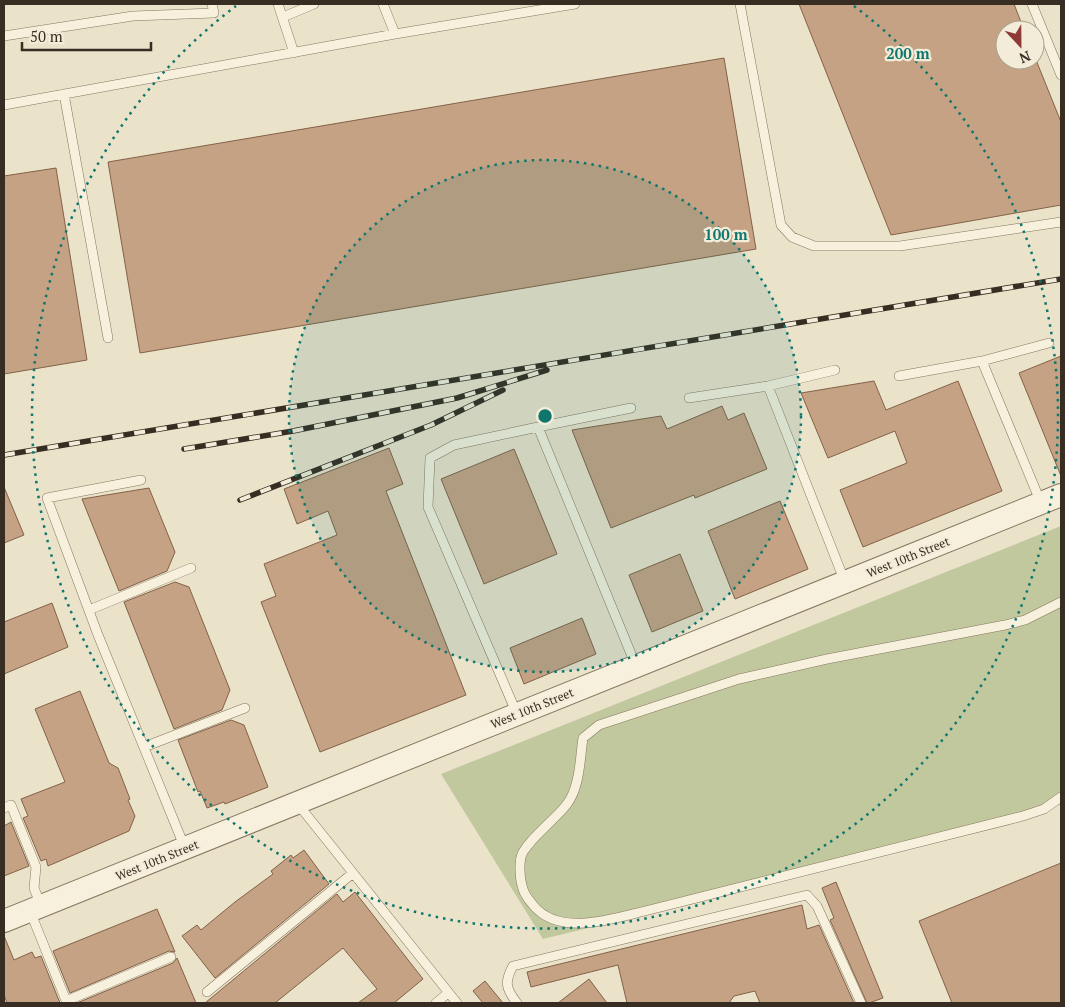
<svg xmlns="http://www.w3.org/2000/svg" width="1065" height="1007" viewBox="0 0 1065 1007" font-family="'PT Serif',serif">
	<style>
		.green { fill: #c1c89e }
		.building { fill: #c5a284; stroke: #826248 }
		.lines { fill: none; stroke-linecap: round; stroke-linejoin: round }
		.service-casing { stroke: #857660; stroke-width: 10 }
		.tertiary-casing { stroke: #857660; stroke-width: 24 }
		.service { stroke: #f6f0dc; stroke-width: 9 }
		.tertiary { stroke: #f6f0dc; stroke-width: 22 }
		.rail-casing { stroke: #372d22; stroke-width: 5.5 }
		.rail { stroke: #f3ecd9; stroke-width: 4; stroke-dasharray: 11; stroke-linecap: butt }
		.ring { fill: none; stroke: #0f766e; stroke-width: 2.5; stroke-dasharray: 2.5 5 }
		.labels { text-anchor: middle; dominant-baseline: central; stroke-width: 4.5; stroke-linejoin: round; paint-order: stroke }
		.street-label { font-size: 12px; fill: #372d22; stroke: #f3ecd9 }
		.centre { fill: #0f766e; stroke: #f3ecd9; stroke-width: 2.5 }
		.ring-label { font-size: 15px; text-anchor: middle; font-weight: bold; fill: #0f766e; stroke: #f3ecd9; stroke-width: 4.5; stroke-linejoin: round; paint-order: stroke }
	</style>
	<rect width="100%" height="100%" fill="#ebe2ca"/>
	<!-- green -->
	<path class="green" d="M 1061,526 L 1061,804 L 1009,825 L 543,939 L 441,774 Z"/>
	<!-- building -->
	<path class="building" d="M 799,4 L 1014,4 L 1024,30 L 1005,30 L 1005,60 L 1036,60 L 1061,122 L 1061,205 L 891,235 Z
		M 724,58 L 756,249 L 140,353 L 108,162 Z
		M 56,168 L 87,360 L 4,374 L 4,176 Z
		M 1061,356 L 1061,476 L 1019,373 Z
		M 874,381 L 886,410 L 958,381 L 1002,491 L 863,547 L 840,490 L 907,463 L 895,431 L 828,458 L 801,393 Z
		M 722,406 L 728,420 L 744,413 L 767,469 L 695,498 L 694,495 L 611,528 L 572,430 L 661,416 L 667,429 Z
		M 389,448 L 403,484 L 386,491 L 466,695 L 320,752 L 261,602 L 276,596 L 264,564 L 337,535 L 328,511 L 297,524 L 284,489 Z
		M 514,449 L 557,554 L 484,584 L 441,479 Z
		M 4,487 L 24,535 L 4,543 Z
		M 149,488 L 175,552 L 167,571 L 119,591 L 82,499 Z
		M 780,501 L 808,569 L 735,599 L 708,531 Z
		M 680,554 L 703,611 L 652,632 L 629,575 Z
		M 175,582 L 189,587 L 230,690 L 222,710 L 174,729 L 124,602 Z
		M 52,603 L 68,647 L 4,674 L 4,622 Z
		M 582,618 L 596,654 L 524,684 L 510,648 Z
		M 80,691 L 109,763 L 118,768 L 130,799 L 128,800 L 135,816 L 129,831 L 48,866 L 46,859 L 41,861 L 23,818 L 28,816 L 21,799 L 65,782 L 35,709 Z
		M 231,720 L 244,725 L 268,787 L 225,804 L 224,802 L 207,808 L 200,791 L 198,792 L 178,740 Z
		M 11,822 L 29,866 L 4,876 L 4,826 Z
		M 304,850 L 329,884 L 215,978 L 182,936 L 197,925 L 201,930 L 235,902 L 273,874 L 271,871 L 291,855 L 293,858 Z
		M 1061,863 L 1061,1003 L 952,1003 L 919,921 Z
		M 836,882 L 883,998 L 869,1003 L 867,1003 L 830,920 L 834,918 L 822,888 Z
		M 355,892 L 423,979 L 394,1003 L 358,1003 L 377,989 L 343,948 L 275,1003 L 205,1003 L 337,894 L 343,902 Z
		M 802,905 L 807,929 L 819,925 L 854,1003 L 760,1003 L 755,991 L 734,996 L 729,1003 L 627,1003 L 618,965 L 531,987 L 527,972 Z
		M 157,909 L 175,952 L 169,951 L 70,993 L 53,951 Z
		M 4,936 L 14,960 L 32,952 L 35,958 L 41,956 L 60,1003 L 7,1003 L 4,995 Z
		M 177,958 L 196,1003 L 77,1003 L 173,963 Z
		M 589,979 L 607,1003 L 558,1003 Z
		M 485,981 L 503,1003 L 483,1003 L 473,991 Z"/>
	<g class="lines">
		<defs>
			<path id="service" d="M 278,4 L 294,53
				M 383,4 L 395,34
				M 740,4 L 781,225 L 792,237 L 814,246 L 900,246 L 1061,222
				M 1032,4 L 1061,75
				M 283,17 L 314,4
				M 4,36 L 133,16 L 214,13 L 212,4
				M 64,94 L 108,338
				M 4,105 L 395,34 L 575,4
				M 899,376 L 982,361
				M 768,386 L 835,370
				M 689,398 L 768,386 L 845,582
				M 631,408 L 538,427 L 636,666
				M 141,480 L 47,498 L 98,635 L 185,848
				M 1041,503 L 982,361 L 1049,343
				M 1061,602 L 1025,620 L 1005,625 L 827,659 L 739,679 L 599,725 L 583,738 C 580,758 580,787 567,804 C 554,821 534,834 523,852 C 518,861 520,880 523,889 C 525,896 529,900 533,905 C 559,937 612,919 645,911 L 1023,816 L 1044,809 L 1061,797
				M 89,610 L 191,568
				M 517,714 L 428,507 L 430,458 L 454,445 L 538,427
				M 144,747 L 245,708
				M 297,803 L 457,1003
				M 4,808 L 11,805 L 36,867 L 34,888 L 41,906
				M 30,911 L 67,1003
				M 207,992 L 353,873
				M 66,1001 L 171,957
				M 436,1003 L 448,993
				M 517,1003 C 506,989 504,982 513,966 L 807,895 L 817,906 L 861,1003"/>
			<path id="tertiary" d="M 4,921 L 1061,495"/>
		</defs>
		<!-- service casing -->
		<use href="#service" class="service-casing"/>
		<!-- tertiary casing -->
		<use href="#tertiary" class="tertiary-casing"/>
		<!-- service -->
		<use href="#service" class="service"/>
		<!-- tertiary -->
		<use href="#tertiary" class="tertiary"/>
		<defs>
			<path id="rail" d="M 184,449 L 293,431 L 457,398 L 547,370
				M 4,455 L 1061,279
				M 240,500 L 431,425 L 503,390"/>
		</defs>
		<!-- rail casing -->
		<use href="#rail" class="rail-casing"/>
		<!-- rail -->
		<use href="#rail" class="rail"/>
	</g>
	<!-- distance rings -->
	<circle cx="545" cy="416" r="256" fill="#0f766e" fill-opacity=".12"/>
	<g class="ring">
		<circle cx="545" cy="416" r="256"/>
		<path d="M854 6A513 513 0 1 1 236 6"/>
	</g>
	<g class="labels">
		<!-- street labels -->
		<g class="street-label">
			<text transform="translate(908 557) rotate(-22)">West 10th Street</text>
			<text transform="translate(532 708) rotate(-22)">West 10th Street</text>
			<text transform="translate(157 860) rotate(-22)">West 10th Street</text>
		</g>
	</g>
	<circle cx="545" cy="416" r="8" class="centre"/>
	<g class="ring-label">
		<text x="908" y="59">200 m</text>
		<text x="726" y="240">100 m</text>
	</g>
	<!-- border -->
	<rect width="1065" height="1007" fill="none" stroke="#372d22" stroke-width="10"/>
	<!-- north arrow -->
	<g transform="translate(1020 45) rotate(158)"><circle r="24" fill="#f3ecd9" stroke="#a8a090"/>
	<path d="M0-4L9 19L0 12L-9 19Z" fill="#8e3a36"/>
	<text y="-8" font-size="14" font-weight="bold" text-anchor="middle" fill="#372d22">N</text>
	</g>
	<!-- scale -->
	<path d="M22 42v8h129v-8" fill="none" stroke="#372d22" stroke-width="2.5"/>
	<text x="30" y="42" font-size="15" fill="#372d22" stroke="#f3ecd9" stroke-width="4" paint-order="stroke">50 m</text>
</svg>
